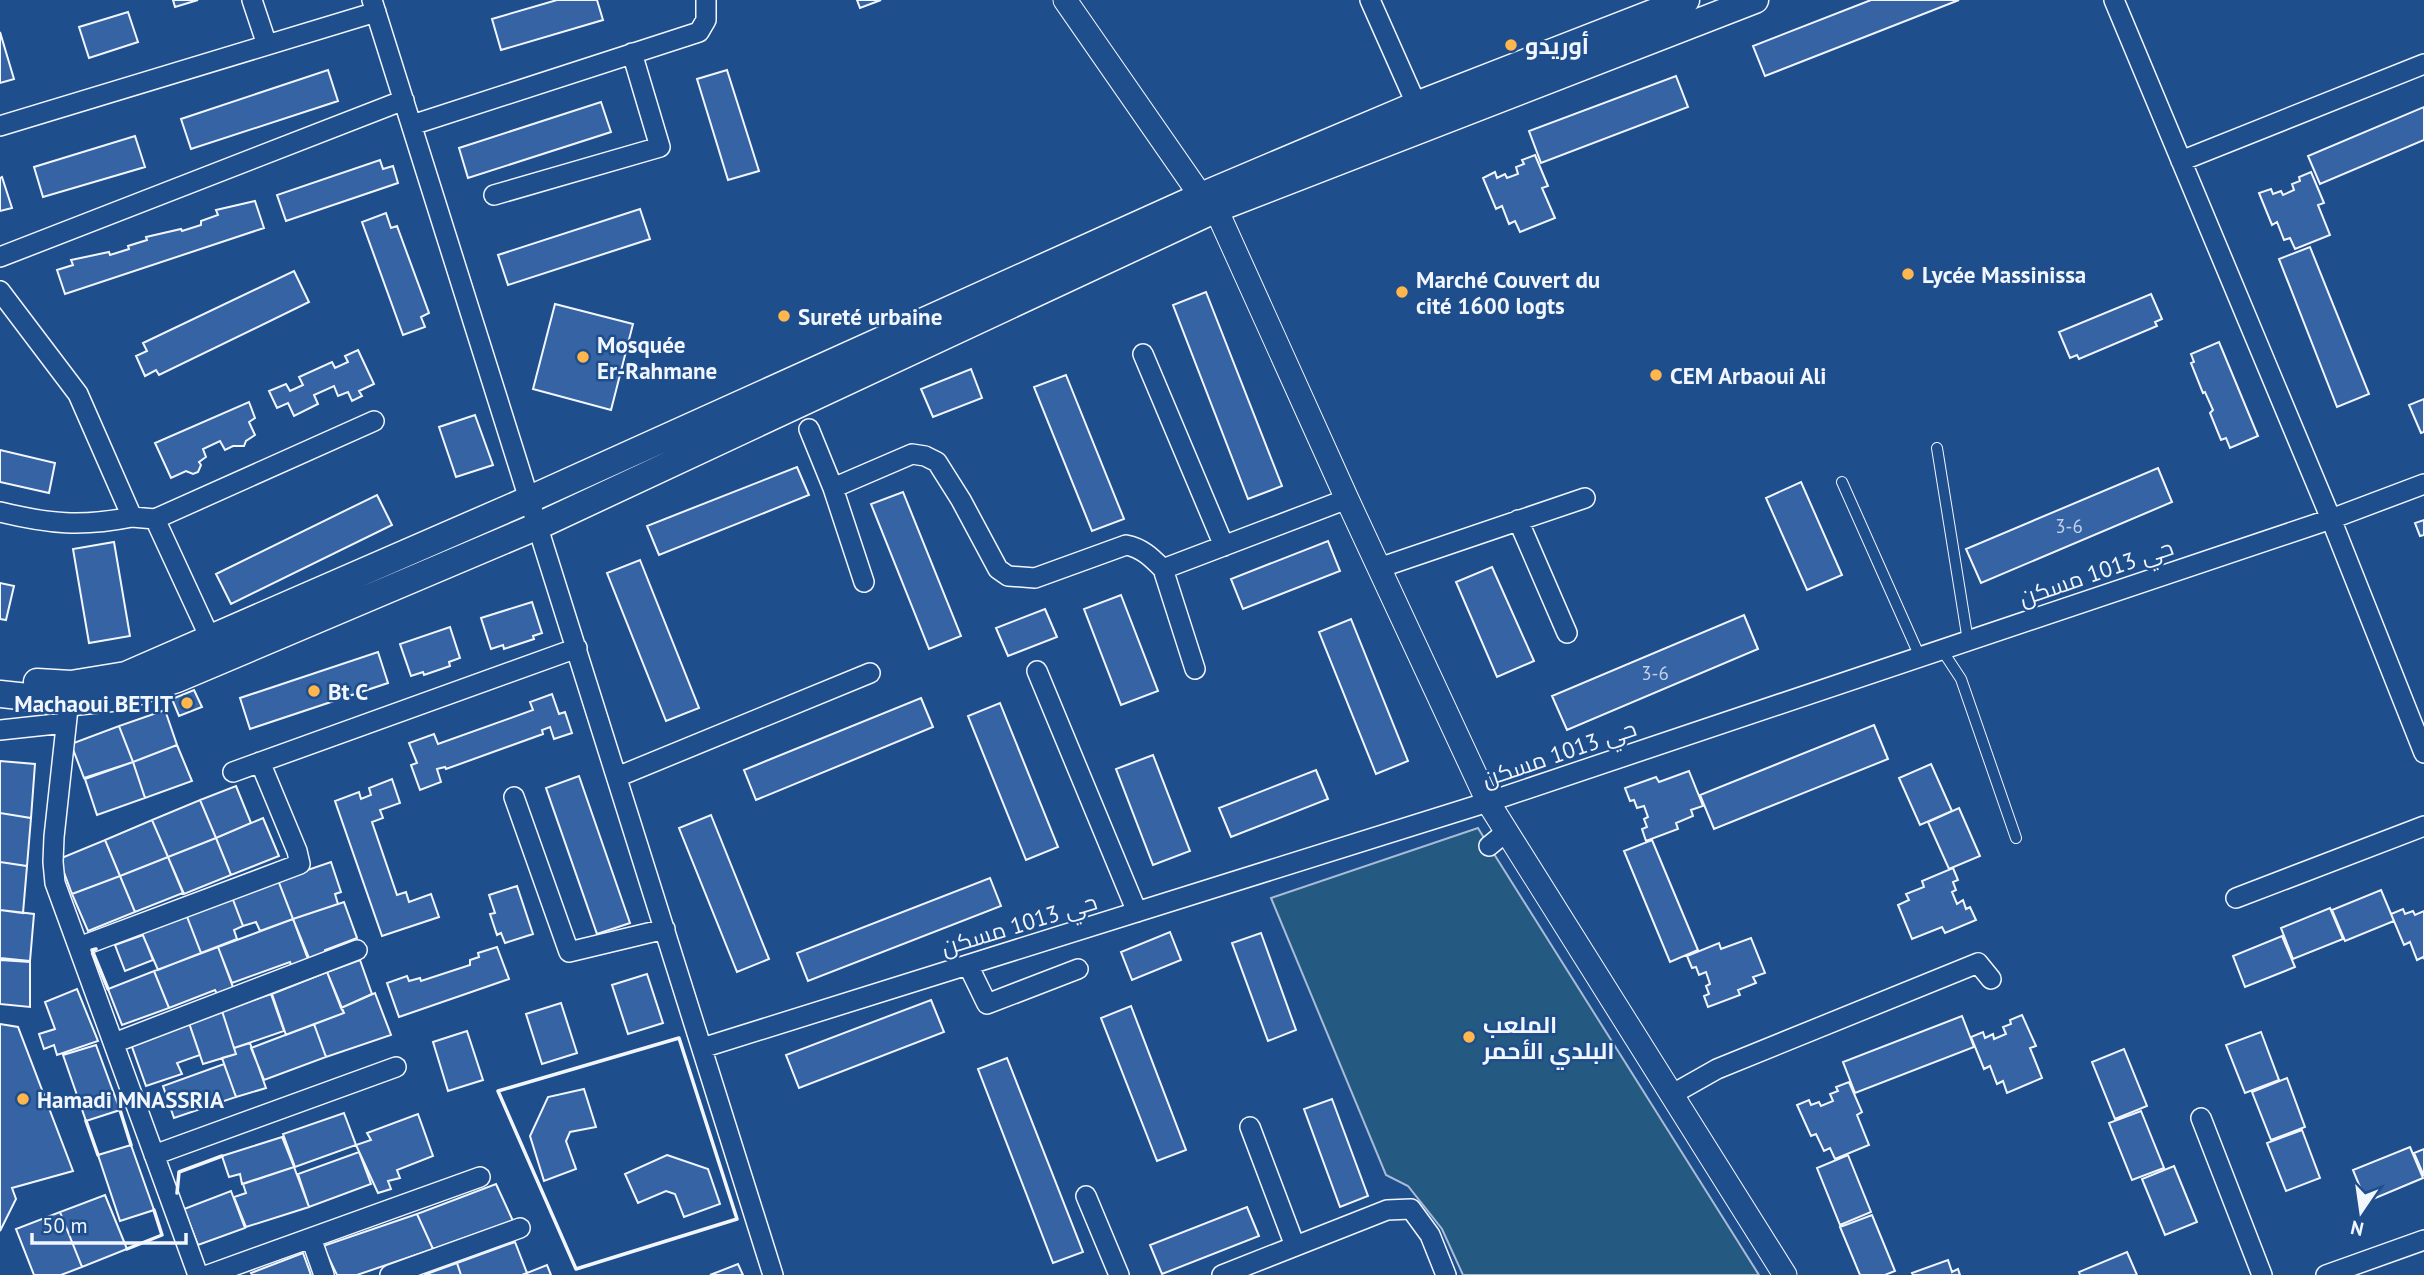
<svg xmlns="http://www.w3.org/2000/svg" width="2424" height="1275" viewBox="0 0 2424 1275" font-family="'PT Sans',Cairo,sans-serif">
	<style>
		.green { fill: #245a82; stroke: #a8bbd7; stroke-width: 2 }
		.building { fill: #3563a3; stroke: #f2f6ff; stroke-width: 2 }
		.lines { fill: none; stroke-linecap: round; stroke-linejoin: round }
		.service-casing { stroke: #f2f6ff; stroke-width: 12 }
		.minor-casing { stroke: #f2f6ff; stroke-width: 22 }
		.tertiary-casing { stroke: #f2f6ff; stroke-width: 25 }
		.secondary-casing { stroke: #f2f6ff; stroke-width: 29 }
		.service { stroke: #1f4e8c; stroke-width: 10 }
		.minor { stroke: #1f4e8c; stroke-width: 19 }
		.tertiary { stroke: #1f4e8c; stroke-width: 23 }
		.secondary { stroke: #1f4e8c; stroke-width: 26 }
		.wall { stroke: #f2f6ff; stroke-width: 3.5 }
		.poi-dot { fill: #ffb74d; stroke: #1f4e8c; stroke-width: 2.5 }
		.labels { text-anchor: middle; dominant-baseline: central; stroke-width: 5; stroke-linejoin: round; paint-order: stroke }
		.number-label { font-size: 19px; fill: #c3d1e8 }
		.poi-label { font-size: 23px; font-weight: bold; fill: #f2f6ff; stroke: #1f4e8c; text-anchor: start }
		.street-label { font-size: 23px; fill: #f2f6ff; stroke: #1f4e8c }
	</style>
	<rect width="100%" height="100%" fill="#1f4e8c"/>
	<!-- green -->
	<path class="green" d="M 1478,828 L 1489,846 L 1759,1275 L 1463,1275 L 1442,1229 L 1408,1186 L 1386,1175 L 1271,898 Z"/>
	<!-- building -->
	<path class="building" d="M 173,0 L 198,0 L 175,7 Z
		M 557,0 L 597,0 L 603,20 L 501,50 L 492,19 Z
		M 857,0 L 881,0 L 860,8 Z
		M 1871,0 L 1959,0 L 1765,76 L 1753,46 Z
		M 128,12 L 138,42 L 89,58 L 79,27 Z
		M 0,32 L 14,79 L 0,83 Z
		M 328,70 L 338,101 L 191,149 L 181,119 Z
		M 727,70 L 759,171 L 728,180 L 697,79 Z
		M 1676,76 L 1688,107 L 1541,163 L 1529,131 Z
		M 601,102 L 611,132 L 468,178 L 459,148 Z
		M 2424,107 L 2424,140 L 2320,184 L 2308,156 Z
		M 135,136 L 145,167 L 43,197 L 34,167 Z
		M 1535,155 L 1548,186 L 1542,188 L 1555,218 L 1520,232 L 1515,221 L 1509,224 L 1502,206 L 1496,209 L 1483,178 L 1495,172 L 1497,178 L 1505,174 L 1507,178 L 1518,174 L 1516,167 L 1524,164 L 1522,160 Z
		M 380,160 L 383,169 L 393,166 L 398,183 L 286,221 L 277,195 Z
		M 2311,172 L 2324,203 L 2318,205 L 2330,235 L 2295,249 L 2290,238 L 2284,240 L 2277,222 L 2272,225 L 2259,193 L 2271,189 L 2273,194 L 2281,191 L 2283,195 L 2294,190 L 2292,184 L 2300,181 L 2299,177 Z
		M 2,177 L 12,208 L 0,211 L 0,178 Z
		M 255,201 L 264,228 L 65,294 L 57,270 L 73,265 L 71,260 L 109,252 L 110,255 L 129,249 L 128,246 L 147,240 L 146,237 L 181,229 L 182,231 L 201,225 L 201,221 L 218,215 L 216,210 Z
		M 640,209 L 650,239 L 508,285 L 498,255 Z
		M 386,213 L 391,228 L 397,226 L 429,313 L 421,317 L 425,327 L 403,335 L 362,222 Z
		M 2310,247 L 2369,394 L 2337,407 L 2279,259 Z
		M 294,271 L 309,302 L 159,375 L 156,370 L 145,376 L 136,356 L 147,351 L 143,343 Z
		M 1206,292 L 1282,486 L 1248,499 L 1173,305 Z
		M 2151,294 L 2162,319 L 2155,322 L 2157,326 L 2079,359 L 2077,355 L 2070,358 L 2059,332 Z
		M 555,304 L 633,324 L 611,410 L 533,389 Z
		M 2219,342 L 2258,436 L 2230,448 L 2226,438 L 2221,440 L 2210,413 L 2213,410 L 2205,392 L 2203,393 L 2191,363 L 2194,362 L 2191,354 Z
		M 358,350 L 374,384 L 359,391 L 362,396 L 352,401 L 348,392 L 338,396 L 334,386 L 314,395 L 318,404 L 294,416 L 288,403 L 277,408 L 269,391 L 286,384 L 290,391 L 303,385 L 299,377 L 332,362 L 335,368 L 348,362 L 345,356 Z
		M 971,369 L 982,398 L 933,417 L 921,389 Z
		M 1066,375 L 1124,519 L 1092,531 L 1034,387 Z
		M 2424,399 L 2424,432 L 2421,433 L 2409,405 Z
		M 249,402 L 255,418 L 249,422 L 255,435 L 246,441 L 244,446 L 233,446 L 225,450 L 220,441 L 203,449 L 206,457 L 199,462 L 201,465 L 198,472 L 193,474 L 186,471 L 171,478 L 155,443 Z
		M 475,415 L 493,465 L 456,477 L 439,427 Z
		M 0,450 L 55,463 L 49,493 L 0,482 Z
		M 797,467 L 809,495 L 659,555 L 647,526 Z
		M 2158,468 L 2172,502 L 1981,583 L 1966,549 Z
		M 1801,482 L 1842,575 L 1807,590 L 1766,498 Z
		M 903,492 L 961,636 L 929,649 L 871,504 Z
		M 377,495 L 392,525 L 231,604 L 216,574 Z
		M 2424,520 L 2424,535 L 2420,536 L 2415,523 Z
		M 1328,541 L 1340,571 L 1243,609 L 1231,579 Z
		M 114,542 L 130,636 L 89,643 L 73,549 Z
		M 640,560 L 699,708 L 666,721 L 607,573 Z
		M 1492,567 L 1534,661 L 1497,677 L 1456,582 Z
		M 0,583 L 14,586 L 6,620 L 0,619 Z
		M 1121,595 L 1158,691 L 1121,705 L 1084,609 Z
		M 532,602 L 542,633 L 533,636 L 534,639 L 504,649 L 503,645 L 491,649 L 481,618 Z
		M 1045,609 L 1057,637 L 1008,656 L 996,628 Z
		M 1744,615 L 1758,649 L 1567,730 L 1552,696 Z
		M 1351,619 L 1408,761 L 1376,774 L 1319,632 Z
		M 450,627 L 460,658 L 449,662 L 450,666 L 424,675 L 423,672 L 411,676 L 400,644 Z
		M 378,652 L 388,683 L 250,729 L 240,698 Z
		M 194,690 L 202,707 L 179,716 L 172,699 Z
		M 552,694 L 559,714 L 565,712 L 572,733 L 554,739 L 550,727 L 542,730 L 543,734 L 446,769 L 445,767 L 437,769 L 441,782 L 420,790 L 411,765 L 417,763 L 409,743 L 434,734 L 438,744 L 533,710 L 530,702 Z
		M 921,698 L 933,727 L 756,800 L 744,770 Z
		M 1000,703 L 1058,847 L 1026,860 L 968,716 Z
		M 165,710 L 177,745 L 133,762 L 119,726 Z
		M 1874,725 L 1888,759 L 1714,829 L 1700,795 Z
		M 119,726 L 133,762 L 84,778 L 71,744 Z
		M 177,745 L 192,781 L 145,798 L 133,762 Z
		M 1153,755 L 1190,851 L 1153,865 L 1116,769 Z
		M 0,761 L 35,764 L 31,818 L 0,813 Z
		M 133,762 L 145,798 L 97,815 L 85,779 Z
		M 1931,764 L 1952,811 L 1920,825 L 1899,778 Z
		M 1316,770 L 1328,799 L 1231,837 L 1219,808 Z
		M 1689,771 L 1703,806 L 1691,810 L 1693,816 L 1676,823 L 1678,829 L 1646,841 L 1642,829 L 1647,827 L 1644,819 L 1648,817 L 1644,806 L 1637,808 L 1634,800 L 1630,801 L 1625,788 L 1656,777 L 1659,782 Z
		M 579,776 L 630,923 L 597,934 L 546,788 Z
		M 392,779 L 400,803 L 380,810 L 383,818 L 372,822 L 397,895 L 406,892 L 409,902 L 431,894 L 439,917 L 382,936 L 335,801 L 359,792 L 361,799 L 371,795 L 369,788 Z
		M 236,786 L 251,823 L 216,838 L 200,800 Z
		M 200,800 L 216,838 L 168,857 L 152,820 Z
		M 1959,808 L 1980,856 L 1949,869 L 1928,822 Z
		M 0,813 L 31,818 L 27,866 L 0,862 Z
		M 711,815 L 769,959 L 737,972 L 679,828 Z
		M 263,818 L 279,856 L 231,875 L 216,838 Z
		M 152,820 L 168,857 L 120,876 L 105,840 Z
		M 216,838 L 231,875 L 184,894 L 168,857 Z
		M 105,840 L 120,876 L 72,894 L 59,859 Z
		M 1652,840 L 1698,950 L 1670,962 L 1624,851 Z
		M 168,857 L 183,893 L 135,912 L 120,876 Z
		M 0,862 L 27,866 L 23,913 L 0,910 Z
		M 331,862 L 341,892 L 335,894 L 338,904 L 293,919 L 278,880 Z
		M 1953,868 L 1958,880 L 1953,882 L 1956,890 L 1952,892 L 1957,904 L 1963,900 L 1966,909 L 1970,907 L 1976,920 L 1945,933 L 1942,927 L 1912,939 L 1898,905 L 1909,900 L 1906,894 L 1924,887 L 1922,881 Z
		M 120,876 L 135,912 L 88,931 L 72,894 Z
		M 990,878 L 1001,906 L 808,981 L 797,953 Z
		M 278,880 L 293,919 L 260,931 L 256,922 L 243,926 L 232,897 Z
		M 517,886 L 533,934 L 505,943 L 501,933 L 497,935 L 490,914 L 495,913 L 489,895 Z
		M 2381,890 L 2394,921 L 2345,941 L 2332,910 Z
		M 232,897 L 243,926 L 234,930 L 237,939 L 201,953 L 186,914 Z
		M 344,902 L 357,938 L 325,950 L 327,957 L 311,963 L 293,919 Z
		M 2330,908 L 2343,939 L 2293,959 L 2281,928 Z
		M 2403,909 L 2405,914 L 2413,911 L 2415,915 L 2424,911 L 2424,959 L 2423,957 L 2417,960 L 2410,942 L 2404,945 L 2391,914 Z
		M 0,910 L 34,914 L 30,961 L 0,958 Z
		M 186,914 L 201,953 L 158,970 L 141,931 Z
		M 293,919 L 309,962 L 293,969 L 290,962 L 232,983 L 218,947 Z
		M 1170,932 L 1181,960 L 1132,980 L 1121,952 Z
		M 1261,933 L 1296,1030 L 1268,1041 L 1232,943 Z
		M 143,935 L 153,960 L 125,971 L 115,945 Z
		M 2282,936 L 2295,967 L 2245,987 L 2233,956 Z
		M 1751,938 L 1765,973 L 1753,977 L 1756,983 L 1738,990 L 1740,995 L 1708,1007 L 1704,996 L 1709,994 L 1706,986 L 1710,984 L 1706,972 L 1699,975 L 1696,967 L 1692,968 L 1687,956 L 1719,943 L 1721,949 Z
		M 218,947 L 234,990 L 218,996 L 215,990 L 169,1008 L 154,971 Z
		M 497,947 L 509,979 L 399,1017 L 387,983 L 407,976 L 409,981 L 420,978 L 421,981 L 470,965 L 470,960 L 479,957 L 478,953 Z
		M 0,960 L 30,962 L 30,1007 L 0,1004 Z
		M 360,960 L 372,994 L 341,1008 L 327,972 Z
		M 154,971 L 169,1008 L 122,1025 L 108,989 Z
		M 327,972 L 344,1013 L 286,1035 L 272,994 Z
		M 647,974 L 663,1023 L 628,1034 L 612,985 Z
		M 77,989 L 98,1041 L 57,1055 L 54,1045 L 44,1049 L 39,1034 L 55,1029 L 45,1002 Z
		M 375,993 L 391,1035 L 326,1057 L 314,1024 L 344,1013 L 341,1008 Z
		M 271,994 L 284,1031 L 234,1048 L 222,1011 Z
		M 931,1000 L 944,1032 L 799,1088 L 786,1055 Z
		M 561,1003 L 577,1053 L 542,1064 L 526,1014 Z
		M 1131,1006 L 1186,1150 L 1157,1161 L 1101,1018 Z
		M 222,1011 L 236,1054 L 203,1064 L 189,1023 Z
		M 2022,1015 L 2036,1046 L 2030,1048 L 2042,1078 L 2007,1093 L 2003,1081 L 1997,1084 L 1990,1066 L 1984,1069 L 1971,1037 L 1983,1032 L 1985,1038 L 1993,1034 L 1994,1039 L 2006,1034 L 2003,1027 L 2011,1024 L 2010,1020 Z
		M 1962,1016 L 1974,1047 L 1855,1093 L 1843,1062 Z
		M 189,1023 L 200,1055 L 177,1063 L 182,1074 L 146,1086 L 131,1044 Z
		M 0,1024 L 18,1027 L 73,1171 L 12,1188 L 16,1199 L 0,1231 Z
		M 314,1024 L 326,1057 L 264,1080 L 251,1048 Z
		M 467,1031 L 483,1080 L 448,1091 L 433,1042 Z
		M 2261,1032 L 2279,1080 L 2245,1093 L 2226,1045 Z
		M 250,1043 L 266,1088 L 236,1097 L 222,1058 L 236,1054 L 234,1048 Z
		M 96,1045 L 120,1110 L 86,1121 L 63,1055 Z
		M 2124,1049 L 2147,1106 L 2115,1119 L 2092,1062 Z
		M 1007,1058 L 1083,1252 L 1053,1263 L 978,1069 Z
		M 224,1064 L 236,1097 L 174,1118 L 163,1086 Z
		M 2287,1078 L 2305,1127 L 2271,1140 L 2252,1092 Z
		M 1849,1082 L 1862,1112 L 1857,1115 L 1869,1145 L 1835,1159 L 1830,1148 L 1824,1151 L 1816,1134 L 1811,1136 L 1797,1105 L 1809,1100 L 1811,1105 L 1819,1102 L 1821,1106 L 1833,1101 L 1830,1094 L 1838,1091 L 1836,1087 Z
		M 584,1089 L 596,1127 L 570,1132 L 566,1141 L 576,1169 L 544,1181 L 530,1136 L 548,1097 Z
		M 1332,1099 L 1368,1196 L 1340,1207 L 1304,1109 Z
		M 2141,1111 L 2164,1168 L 2132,1180 L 2109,1123 Z
		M 344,1113 L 356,1145 L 295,1167 L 283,1134 Z
		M 418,1114 L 433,1156 L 397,1170 L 400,1178 L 388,1181 L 391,1189 L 378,1193 L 356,1145 L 371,1140 L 367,1133 Z
		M 2302,1130 L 2320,1178 L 2286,1191 L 2267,1143 Z
		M 282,1137 L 294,1167 L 242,1184 L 240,1174 L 229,1177 L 222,1156 Z
		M 131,1145 L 154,1210 L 120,1221 L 98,1155 Z
		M 2410,1147 L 2423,1178 L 2366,1202 L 2353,1170 Z
		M 2424,1149 L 2424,1176 L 2414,1153 Z
		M 359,1152 L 371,1184 L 309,1207 L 298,1174 Z
		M 667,1155 L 708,1169 L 720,1204 L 684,1217 L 675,1194 L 666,1191 L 638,1203 L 625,1174 Z
		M 1848,1155 L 1871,1212 L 1840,1225 L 1817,1168 Z
		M 2174,1166 L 2197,1222 L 2165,1235 L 2142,1179 Z
		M 294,1167 L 309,1207 L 246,1227 L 234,1197 L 246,1193 L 243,1184 Z
		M 496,1184 L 513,1221 L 433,1249 L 417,1214 Z
		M 231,1191 L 245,1228 L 198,1245 L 184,1209 Z
		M 105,1195 L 127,1249 L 82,1267 L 60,1212 Z
		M 1247,1207 L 1259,1236 L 1162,1274 L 1150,1245 Z
		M 60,1212 L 82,1267 L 61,1275 L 34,1275 L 16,1229 Z
		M 417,1214 L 433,1249 L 357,1275 L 337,1275 L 323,1246 Z
		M 1872,1215 L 1895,1271 L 1885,1275 L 1860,1275 L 1840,1227 Z
		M 515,1242 L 527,1273 L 522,1275 L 461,1275 L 457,1263 Z
		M 2127,1252 L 2137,1275 L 2080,1275 L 2079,1272 Z
		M 303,1253 L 311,1275 L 252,1275 L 251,1273 Z
		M 1948,1260 L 1952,1272 L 1958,1269 L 1960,1275 L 1913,1275 L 1912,1273 Z
		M 457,1263 L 461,1275 L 424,1275 Z
		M 738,1264 L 743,1275 L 710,1275 Z
		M 547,1265 L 551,1275 L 522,1275 Z"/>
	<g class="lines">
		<defs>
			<path id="service" d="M 1937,448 L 1968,641
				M 1842,482 L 1920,657
				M 1942,650 L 1961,679 L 2016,838"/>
			<path id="minor" d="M 252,0 L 267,45
				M 372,0 L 773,1275
				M 1370,0 L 1422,117
				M 2114,0 L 2331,519 L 2424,753
				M 412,125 L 699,32 L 706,20 L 706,0
				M 0,126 L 376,12
				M 2181,161 L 2424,64
				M 494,195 L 660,147 L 632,53
				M 0,257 L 404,100
				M 0,291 L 78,394 L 132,517 L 155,519 L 210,638
				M 1143,354 L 1224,546
				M 809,429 L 833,488 L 912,454 L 925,456 L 937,462 L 961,500 L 998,569 L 1008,576 L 1035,578 L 1126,545 C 1142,548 1151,557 1163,569 L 1347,499
				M 833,488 L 864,582
				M 0,512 C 49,524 82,527 132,517
				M 155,519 L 374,421
				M 1518,520 L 1567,633
				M 1379,568 L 1585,498
				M 1163,569 L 1195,669
				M 1037,671 L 1137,912
				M 70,690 L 54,837 L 53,862 L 55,883 L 198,1275
				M 0,730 L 65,723
				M 233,772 L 577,648
				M 617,777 L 870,673
				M 514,797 L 569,952 L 665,929
				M 1489,846 L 1506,832
				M 2236,898 L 2424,826
				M 79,947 L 300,864 L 297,851 L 260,762
				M 968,965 L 987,1004 L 1078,969
				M 114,1043 L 357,950
				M 702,1048 L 1488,802 L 2331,519 L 2424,484
				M 1671,1095 L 1717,1069 L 1978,963 L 1991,979
				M 2201,1118 L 2262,1275
				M 1250,1127 L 1295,1246
				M 154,1155 L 396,1067
				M 1086,1196 L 1119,1275
				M 311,1238 L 324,1275
				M 208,1275 L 480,1177
				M 390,1275 L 520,1228
				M 1222,1275 L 1387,1210 L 1411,1209 L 1430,1235 L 1446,1275
				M 2326,1275 L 2424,1240"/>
			<path id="tertiary" d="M 1065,0 L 1201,196 L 1216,209 L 1347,499 L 1488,802 L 1785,1275"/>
			<path id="secondary" d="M 37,682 L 71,684 L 126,675 L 530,499 L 1201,196 L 1416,105 L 1686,0
				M 0,694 L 74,702 L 121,697 L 177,679 L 538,526 L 1216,209 L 1755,0"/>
		</defs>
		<!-- service casing -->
		<use href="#service" class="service-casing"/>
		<!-- minor casing -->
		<use href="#minor" class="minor-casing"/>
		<!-- tertiary casing -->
		<use href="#tertiary" class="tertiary-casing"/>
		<!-- secondary casing -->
		<use href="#secondary" class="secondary-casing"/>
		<!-- service -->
		<use href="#service" class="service"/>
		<!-- minor -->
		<use href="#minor" class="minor"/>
		<!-- tertiary -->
		<use href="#tertiary" class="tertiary"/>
		<!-- secondary -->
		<use href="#secondary" class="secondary"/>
		<!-- wall -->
		<path class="wall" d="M 96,949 L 92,950 L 108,989
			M 679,1038 L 737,1219 L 576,1269 L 498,1091 Z
			M 120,1110 L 131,1145
			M 86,1121 L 98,1155
			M 177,1193 L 179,1172 L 222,1156
			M 127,1249 L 162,1235 L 154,1210"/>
	</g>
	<!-- markers -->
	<g class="poi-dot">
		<circle cx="1511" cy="45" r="7"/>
		<circle cx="1908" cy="274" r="7"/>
		<circle cx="1402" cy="292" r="7"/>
		<circle cx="784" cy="316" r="7"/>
		<circle cx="583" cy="357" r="7"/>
		<circle cx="1656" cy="375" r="7"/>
		<circle cx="314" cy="691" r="7"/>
		<circle cx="187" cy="703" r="7"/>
		<circle cx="1469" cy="1037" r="7"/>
		<circle cx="23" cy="1099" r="7"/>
	</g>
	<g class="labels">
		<!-- number labels -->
		<g class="number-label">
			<text x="2069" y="526">3-6</text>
			<text x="1655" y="673">3-6</text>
		</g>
		<!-- poi labels -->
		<g class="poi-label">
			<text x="1525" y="45">أوريدو</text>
			<text x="1922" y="274">Lycée Massinissa</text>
			<text x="1416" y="279">Marché Couvert du<tspan x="1416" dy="26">cité 1600 logts</tspan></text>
			<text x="798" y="316">Sureté urbaine</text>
			<text x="597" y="344">Mosquée<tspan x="597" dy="26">Er-Rahmane</tspan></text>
			<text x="1670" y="375">CEM Arbaoui Ali</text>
			<text x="328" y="691">Bt C</text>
			<text x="173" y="703" text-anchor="end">Machaoui BETIT</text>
			<text x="1483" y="1024">الملعب<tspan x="1483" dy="26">البلدي الأحمر</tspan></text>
			<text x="37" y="1099">Hamadi MNASSRIA</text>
		</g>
		<!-- street labels -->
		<g class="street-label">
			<text transform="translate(2096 572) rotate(-19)">حي 1013 مسكن</text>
			<text transform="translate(1559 753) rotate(-19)">حي 1013 مسكن</text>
			<text transform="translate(1019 924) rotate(-17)">حي 1013 مسكن</text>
		</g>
	</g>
	<!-- north arrow -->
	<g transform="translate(2361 1212) rotate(193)" stroke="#1f4e8c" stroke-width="5" paint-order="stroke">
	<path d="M0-5L12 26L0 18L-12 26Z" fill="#f2f6ff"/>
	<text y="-10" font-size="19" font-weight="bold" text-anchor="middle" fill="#f2f6ff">N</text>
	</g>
	<!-- scale -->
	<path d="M32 1233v10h154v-10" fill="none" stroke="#f2f6ff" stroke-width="3.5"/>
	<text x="42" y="1233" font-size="21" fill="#f2f6ff" stroke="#1f4e8c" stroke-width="5" paint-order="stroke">50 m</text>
</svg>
